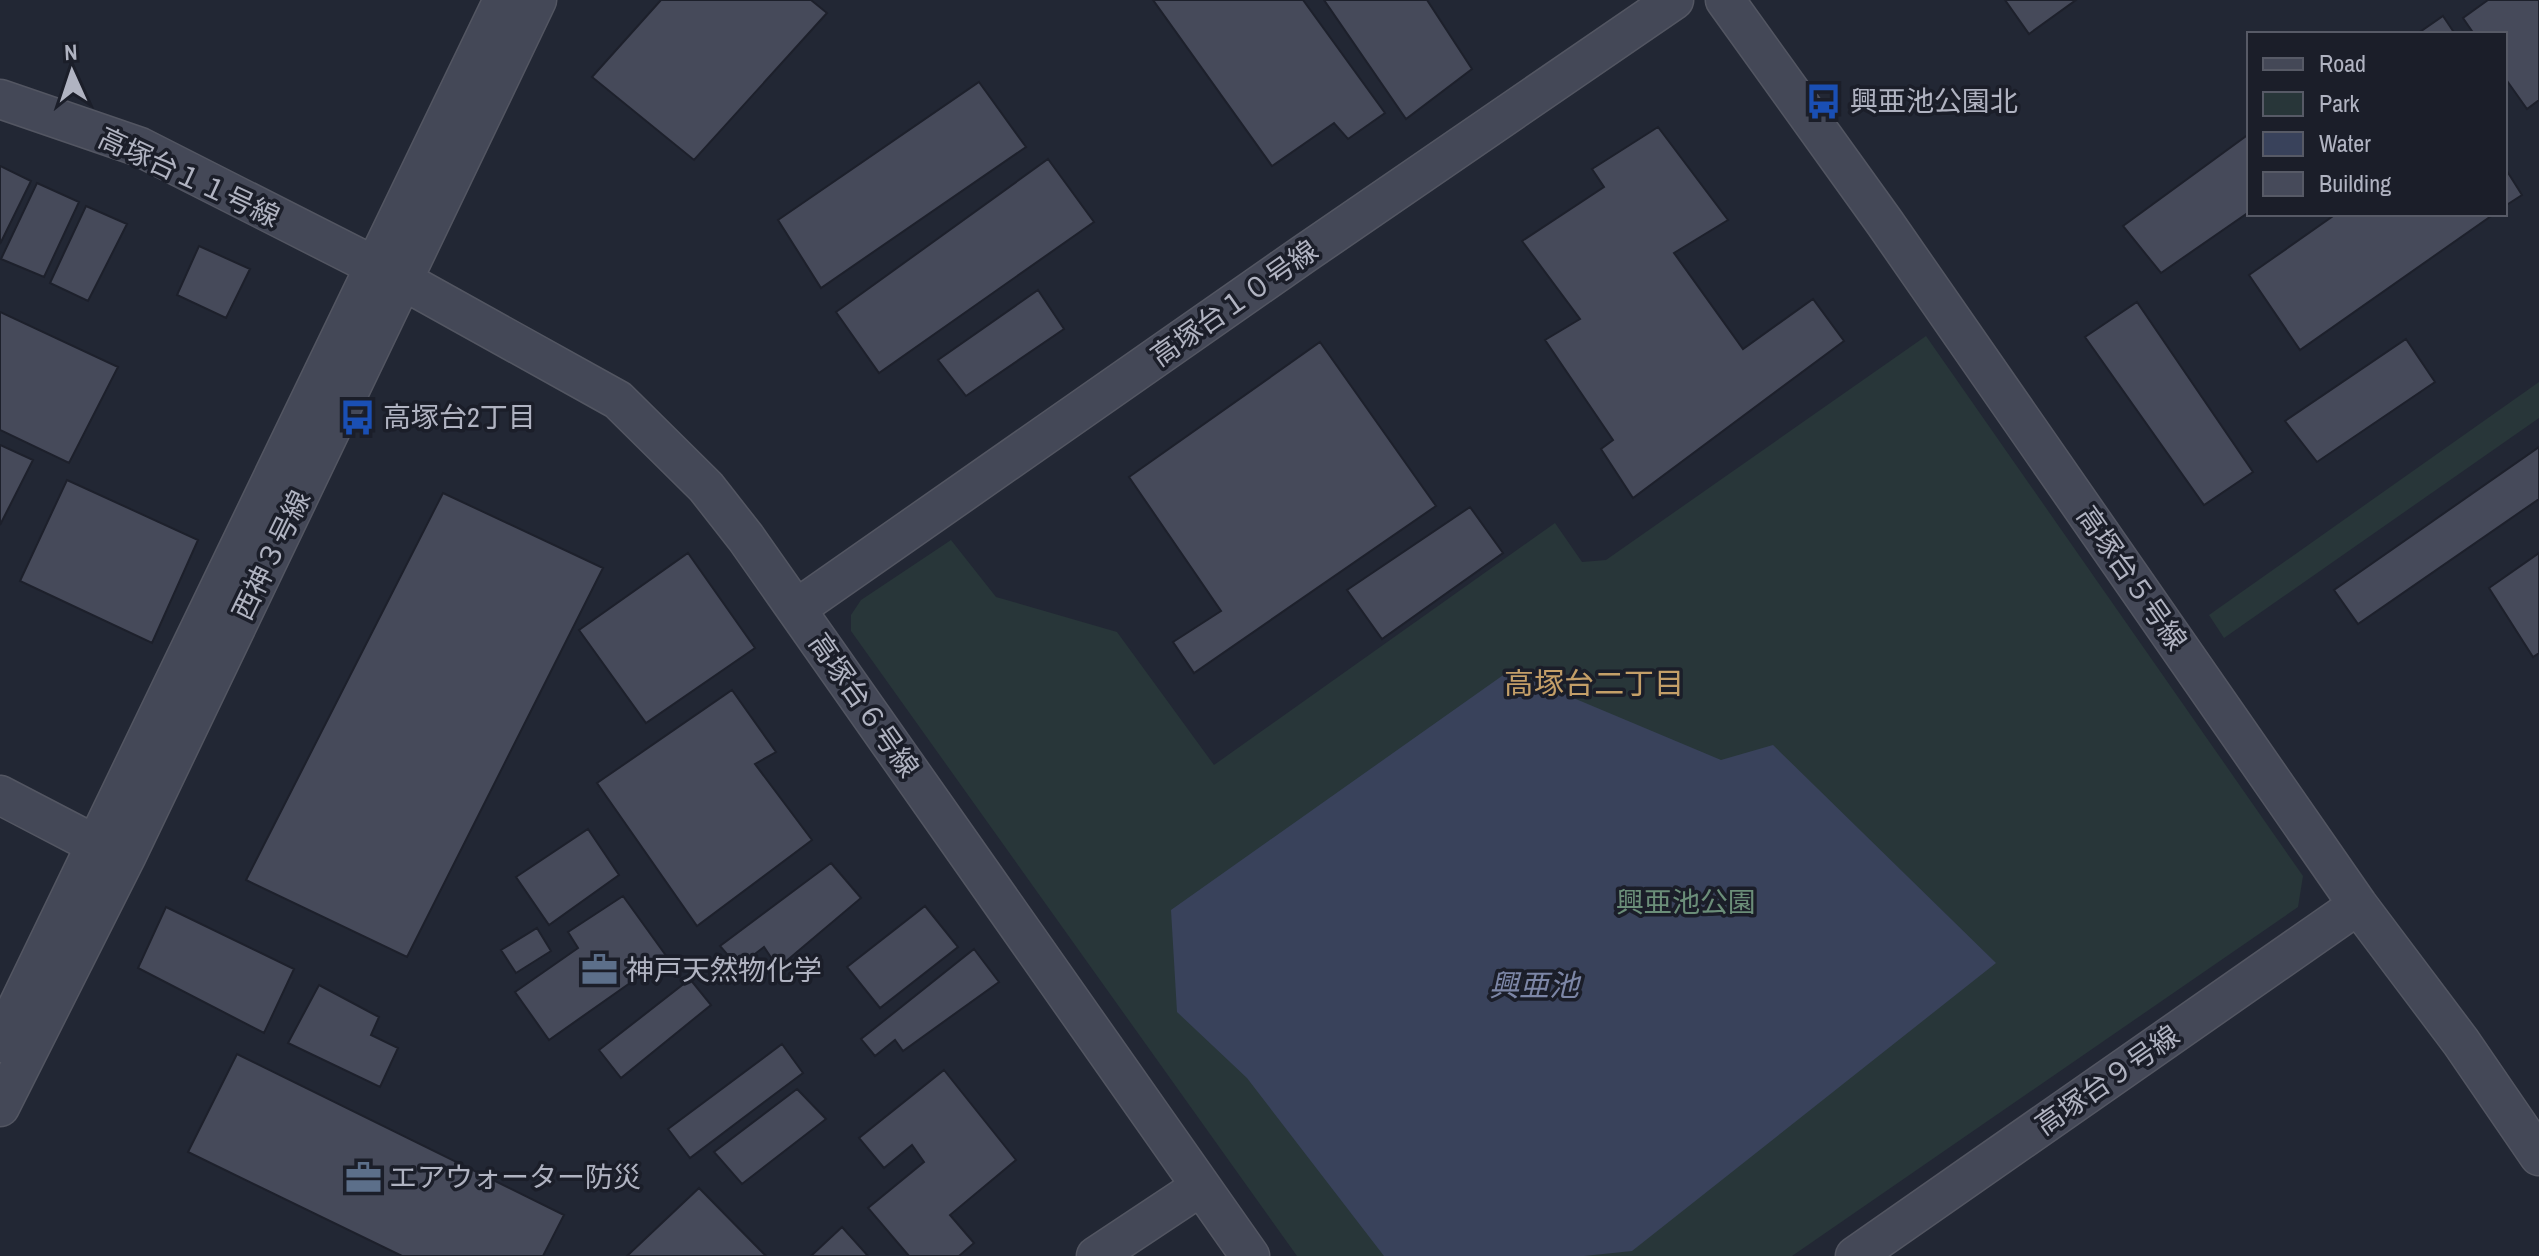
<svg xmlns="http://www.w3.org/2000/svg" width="2539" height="1256" viewBox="0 0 2539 1256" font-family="'Archivo Narrow','Noto Sans JP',sans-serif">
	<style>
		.green { fill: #283639 }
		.water { fill: #39425b }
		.building { fill: #464a5a; stroke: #1d202b; stroke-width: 2 }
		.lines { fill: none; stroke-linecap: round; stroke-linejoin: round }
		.secondary-casing { stroke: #535662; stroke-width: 41 }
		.secondary { stroke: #444857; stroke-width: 38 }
		.labels { text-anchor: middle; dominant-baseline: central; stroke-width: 7; stroke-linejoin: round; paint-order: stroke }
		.poi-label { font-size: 28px; fill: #b0b3c1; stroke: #1b1e29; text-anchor: start }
		.street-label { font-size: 28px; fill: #b0b3c1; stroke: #1b1e29 }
		.park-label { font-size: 28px; fill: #6b8e79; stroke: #1b1e29 }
		.neighbourhood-label { font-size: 30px; fill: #c49f68; stroke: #1b1e29 }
		.water-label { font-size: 30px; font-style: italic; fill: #7c86a6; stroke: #1b1e29 }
	</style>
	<rect width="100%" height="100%" fill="#222734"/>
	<!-- green -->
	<path class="green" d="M 1926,336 L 2303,876 L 2298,907 L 1792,1256 L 1297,1256 L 851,631 L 851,615 L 861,600 L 951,540 L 996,597 L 1117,632 L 1214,765 L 1555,523 L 1582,562 L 1606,560 Z
		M 2539,382 L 2539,418 L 2224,638 L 2209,615 Z"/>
	<!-- water -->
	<path class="water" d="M 1509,671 L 1721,760 L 1773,745 L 1996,963 L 1632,1251 L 1584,1256 L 1384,1256 L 1247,1078 L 1177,1012 L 1171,910 Z"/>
	<!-- building -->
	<path class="building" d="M 661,0 L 811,0 L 827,13 L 694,160 L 592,77 Z
		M 1153,0 L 1303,0 L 1385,113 L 1348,139 L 1334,123 L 1272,166 Z
		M 1324,0 L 1427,0 L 1472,69 L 1406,119 Z
		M 2005,0 L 2076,0 L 2029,34 Z
		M 2488,0 L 2539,0 L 2539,100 L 2527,109 L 2505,78 L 2505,34 L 2474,34 L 2463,18 Z
		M 2443,16 L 2455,34 L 2417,34 Z
		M 979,82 L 1026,147 L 821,288 L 778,220 Z
		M 1658,127 L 1728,220 L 1674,253 L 1743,349 L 1813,299 L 1844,341 L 1633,498 L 1601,449 L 1613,440 L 1545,340 L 1580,319 L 1522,241 L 1604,187 L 1592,169 Z
		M 2249,134 L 2249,212 L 2161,273 L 2123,226 Z
		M 1048,159 L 1094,222 L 879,373 L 836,312 Z
		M 0,166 L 31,181 L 0,244 Z
		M 2505,168 L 2522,195 L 2505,206 Z
		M 37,183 L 79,202 L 44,277 L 1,259 Z
		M 86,206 L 127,224 L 88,301 L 50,283 Z
		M 2336,214 L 2494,214 L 2300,350 L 2249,275 Z
		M 199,246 L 250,269 L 226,318 L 177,295 Z
		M 1038,290 L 1064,329 L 966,396 L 938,360 Z
		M 2137,302 L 2253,472 L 2204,505 L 2085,337 Z
		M 0,312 L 118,367 L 69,463 L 0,430 Z
		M 2406,339 L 2435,382 L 2317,462 L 2285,421 Z
		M 1320,342 L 1436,506 L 1194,673 L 1173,642 L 1221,611 L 1129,477 Z
		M 0,445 L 33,460 L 0,525 Z
		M 2539,447 L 2539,499 L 2358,624 L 2334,590 Z
		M 67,480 L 198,540 L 152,643 L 20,581 Z
		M 443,493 L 603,568 L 407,957 L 246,880 Z
		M 1470,507 L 1503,553 L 1382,639 L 1347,590 Z
		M 688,553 L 755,648 L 646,723 L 579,630 Z
		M 2539,553 L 2539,653 L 2533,657 L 2489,588 Z
		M 732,690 L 776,752 L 755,764 L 812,840 L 697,926 L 597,783 Z
		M 588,829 L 619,875 L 549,925 L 516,877 Z
		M 831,863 L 861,898 L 778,968 L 764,947 L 738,967 L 720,946 Z
		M 623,896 L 667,957 L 549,1040 L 515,992 L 578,948 L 568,932 Z
		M 925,906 L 958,947 L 880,1008 L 847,967 Z
		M 166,907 L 294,969 L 264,1033 L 138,968 Z
		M 537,928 L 551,951 L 516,973 L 501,950 Z
		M 974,949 L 999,982 L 903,1051 L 895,1040 L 875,1056 L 861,1039 Z
		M 690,979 L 711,1005 L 621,1078 L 599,1050 Z
		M 319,985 L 379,1017 L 371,1035 L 398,1048 L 380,1087 L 288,1043 Z
		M 782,1044 L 803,1073 L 690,1158 L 668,1129 Z
		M 237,1054 L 564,1215 L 543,1256 L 402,1256 L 188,1152 Z
		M 944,1070 L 1016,1160 L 950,1215 L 974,1243 L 959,1256 L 909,1256 L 868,1208 L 924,1162 L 912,1145 L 884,1168 L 859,1138 Z
		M 797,1089 L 826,1119 L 742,1184 L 714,1152 Z
		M 699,1188 L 766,1256 L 627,1256 Z
		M 842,1227 L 868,1256 L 811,1256 Z"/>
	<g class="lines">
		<defs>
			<path id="secondary" d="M 1725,0 L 1885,223 L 2358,905 L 2461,1042 L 2539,1156
				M 0,99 L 140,147 L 404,281 L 618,400 L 706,487 L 746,538 L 1250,1256
				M 796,609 L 1304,254 L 1674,0
				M 0,795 L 96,845 L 120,853
				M 0,1043 L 503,0
				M 0,1107 L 127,855 L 537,0
				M 1096,1256 L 1200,1187
				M 1855,1256 L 2358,905"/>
		</defs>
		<!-- secondary casing -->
		<use href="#secondary" class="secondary-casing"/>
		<!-- secondary -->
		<use href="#secondary" class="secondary"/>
	</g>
	<!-- icons -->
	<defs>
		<symbol id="bus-bare" viewBox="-9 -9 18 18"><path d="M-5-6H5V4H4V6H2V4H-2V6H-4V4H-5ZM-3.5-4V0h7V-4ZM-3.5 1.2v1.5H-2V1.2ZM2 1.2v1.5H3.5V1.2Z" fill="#1a4fb4" stroke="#1b1e29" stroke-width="2.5" paint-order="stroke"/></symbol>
		<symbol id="office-bare" viewBox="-9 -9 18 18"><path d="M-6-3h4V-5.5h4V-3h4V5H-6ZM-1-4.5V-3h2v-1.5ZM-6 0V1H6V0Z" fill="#5c6f8a" stroke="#1b1e29" stroke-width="2.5" paint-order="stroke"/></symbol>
	</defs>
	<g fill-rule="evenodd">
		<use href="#bus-bare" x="1798" y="76" width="51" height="51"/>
		<use href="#bus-bare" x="332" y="392" width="51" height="51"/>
		<use href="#office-bare" x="574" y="944" width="51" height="51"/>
		<use href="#office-bare" x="338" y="1152" width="51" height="51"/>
	</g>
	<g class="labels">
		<!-- poi labels -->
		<g class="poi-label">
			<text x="1850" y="101">興亜池公園北</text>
			<text x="383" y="417">高塚台2丁目</text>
			<text x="626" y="970">神戸天然物化学</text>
			<text x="389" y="1177">エアウォーター防災</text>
		</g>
		<!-- street labels -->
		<g class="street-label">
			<text transform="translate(189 177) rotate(25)">高塚台１１号線</text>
			<text transform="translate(1234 303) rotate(-35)">高塚台１０号線</text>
			<text transform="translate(271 555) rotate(-64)">西神３号線</text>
			<text transform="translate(2132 578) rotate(55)">高塚台５号線</text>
			<text transform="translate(864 705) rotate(55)">高塚台６号線</text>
			<text transform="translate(2107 1080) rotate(-35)">高塚台９号線</text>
		</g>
		<!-- park labels -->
		<g class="park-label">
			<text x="1686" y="902">興亜池公園</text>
		</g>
		<!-- neighbourhood labels -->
		<g class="neighbourhood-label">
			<text x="1594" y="683">高塚台二丁目</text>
		</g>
		<!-- water labels -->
		<g class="water-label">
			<text x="1534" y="985">興亜池</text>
		</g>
	</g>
	<!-- legend -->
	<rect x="2247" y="32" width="260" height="184" fill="#1b1e29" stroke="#575a66" stroke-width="2"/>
	<rect x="2263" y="58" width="40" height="12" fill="#444857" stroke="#575a66" stroke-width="2"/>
	<text x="2319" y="72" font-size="24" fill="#b0b3c1">Road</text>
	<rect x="2263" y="92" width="40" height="24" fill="#283639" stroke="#575a66" stroke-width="2"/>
	<text x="2319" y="112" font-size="24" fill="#b0b3c1">Park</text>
	<rect x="2263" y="132" width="40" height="24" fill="#39425b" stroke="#575a66" stroke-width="2"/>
	<text x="2319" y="152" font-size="24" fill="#b0b3c1">Water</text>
	<rect x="2263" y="172" width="40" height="24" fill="#464a5a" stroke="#575a66" stroke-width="2"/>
	<text x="2319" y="192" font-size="24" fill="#b0b3c1">Building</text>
	<!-- north arrow -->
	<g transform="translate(72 72) rotate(357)" stroke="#1b1e29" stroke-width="6" paint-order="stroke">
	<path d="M0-6L14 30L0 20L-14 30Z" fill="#b0b3c1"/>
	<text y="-12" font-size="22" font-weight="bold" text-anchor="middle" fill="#b0b3c1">N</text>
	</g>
</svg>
